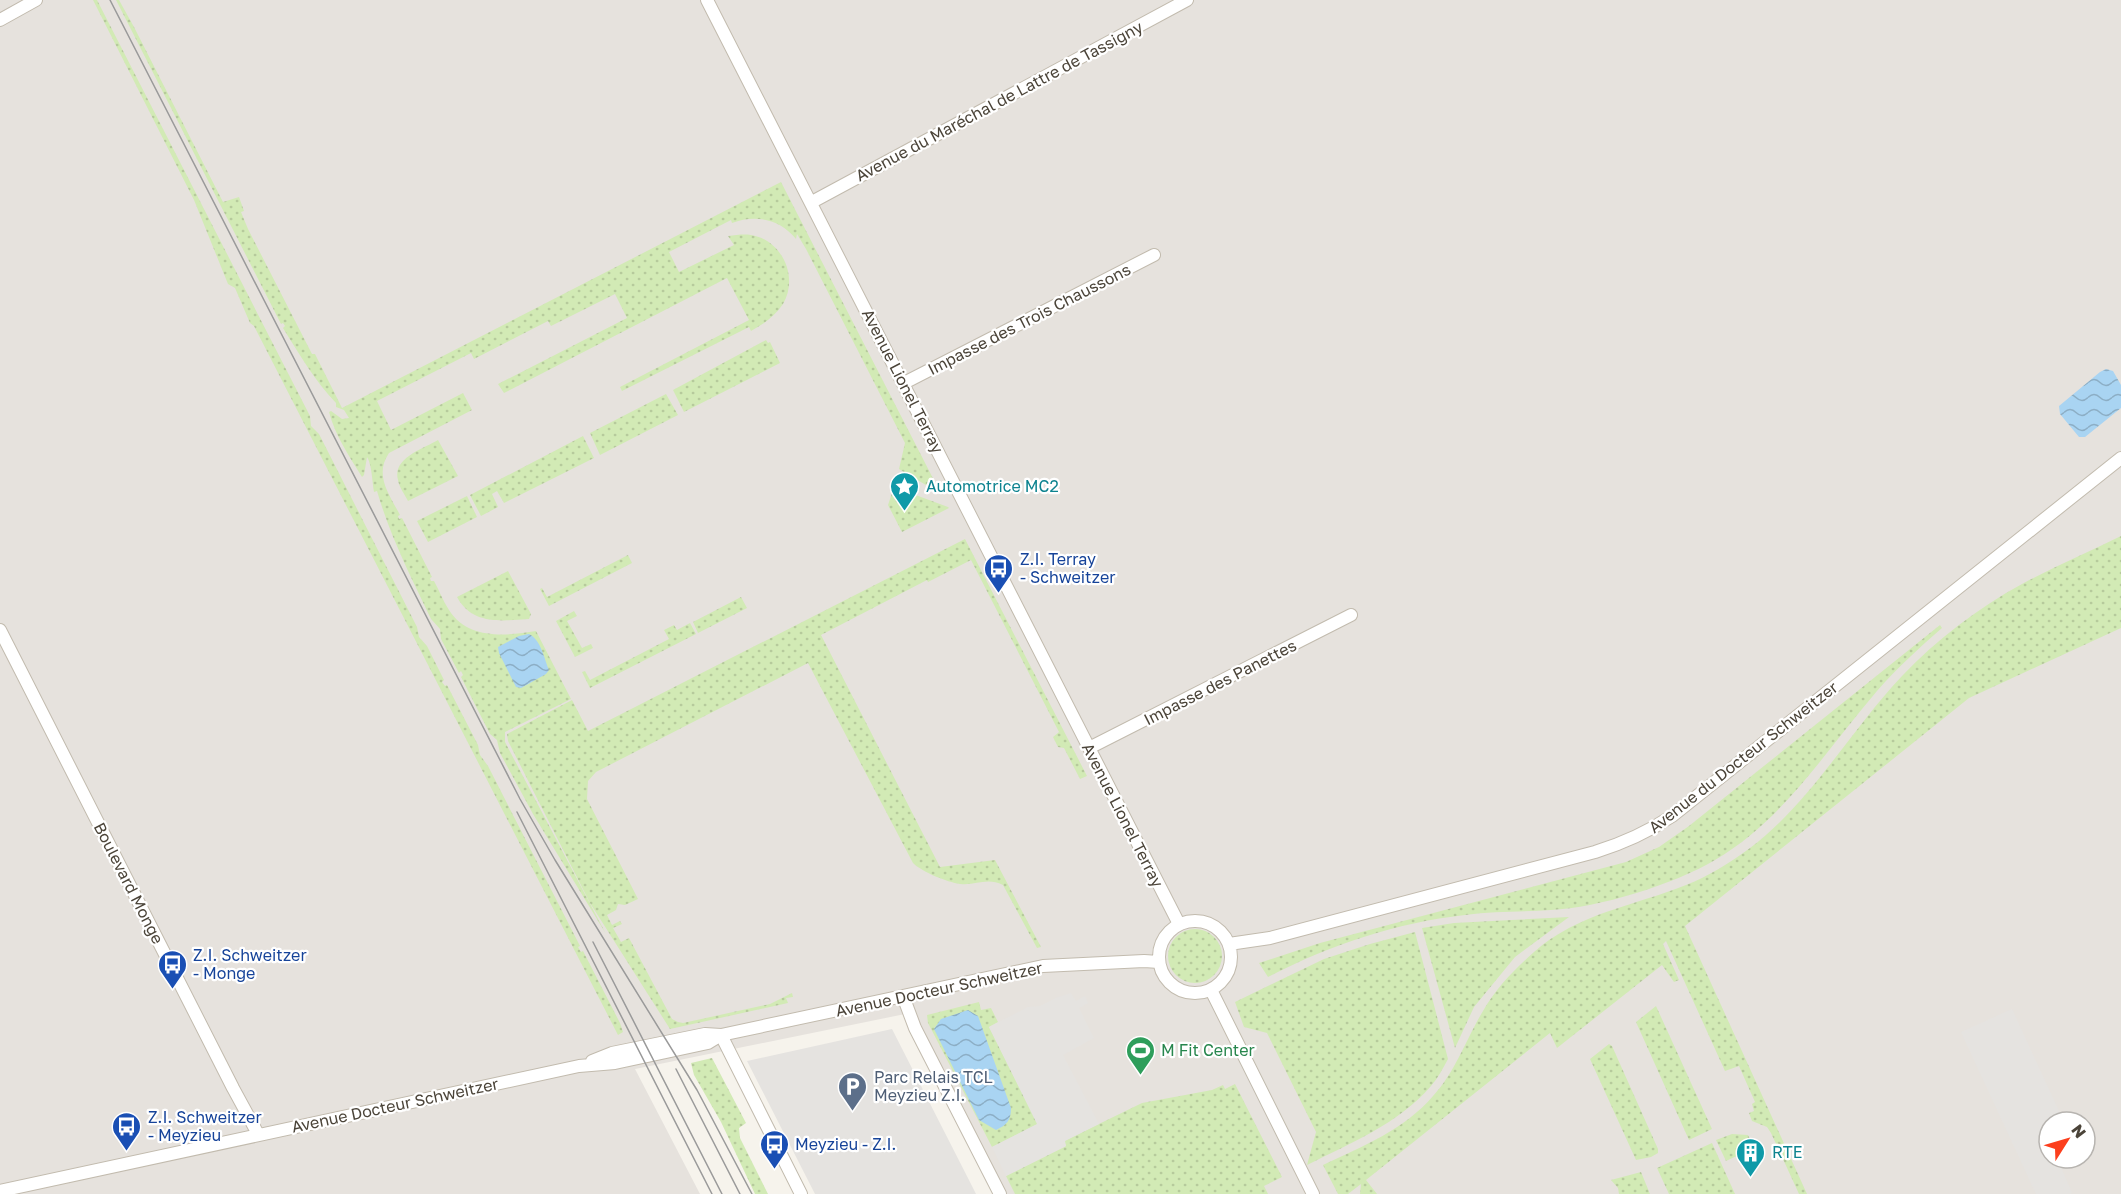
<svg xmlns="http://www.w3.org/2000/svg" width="2121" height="1194" viewBox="0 0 2121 1194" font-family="'Golos Text',sans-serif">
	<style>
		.industrial { fill: #e6e2dd; fill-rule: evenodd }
		.grass { fill: url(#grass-dots) }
		.parking { fill: #e5e3e0 }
		.water { fill: url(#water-waves) }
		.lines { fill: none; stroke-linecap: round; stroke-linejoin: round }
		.minor-casing { stroke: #c2bbae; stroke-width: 14 }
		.minor { stroke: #fff; stroke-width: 12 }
		.tram { stroke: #9a9a9a; stroke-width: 1.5 }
		.labels { text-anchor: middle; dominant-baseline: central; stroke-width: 4.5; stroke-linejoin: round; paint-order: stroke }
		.street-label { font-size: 16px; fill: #4b4439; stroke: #fff }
		.culture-label { font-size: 16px; fill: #0d838f; stroke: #fff; text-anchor: start }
		.transit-label { font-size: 16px; fill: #164399; stroke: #fff; text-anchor: start }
		.leisure-label { font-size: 16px; fill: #27864d; stroke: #fff; text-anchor: start }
		.service-label { font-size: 16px; fill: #4e5e75; stroke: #fff; text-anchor: start }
	</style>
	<defs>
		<pattern id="grass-dots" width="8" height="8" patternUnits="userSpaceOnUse" patternTransform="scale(1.5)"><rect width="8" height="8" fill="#d2eab5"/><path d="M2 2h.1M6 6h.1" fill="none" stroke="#b6ca9c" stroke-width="1.8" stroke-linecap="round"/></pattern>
		<pattern id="water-waves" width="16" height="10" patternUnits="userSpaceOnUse" patternTransform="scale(1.5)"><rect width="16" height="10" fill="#a9d4f2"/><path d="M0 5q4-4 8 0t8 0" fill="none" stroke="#8caec5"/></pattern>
	</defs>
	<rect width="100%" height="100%" fill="#f6f3ec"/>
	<!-- industrial -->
	<path class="industrial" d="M 0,0 L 2121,0 L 2121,1194 L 1002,1194 L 910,1013 L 635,1069 L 700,1194 L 0,1194 ZM 2049,1122 L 2085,1122 L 2085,1158 L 2049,1158 Z"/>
	<!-- grass -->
	<path class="grass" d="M 93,0 L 97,0 L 310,416 L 311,426 L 319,434 L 417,627 L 419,637 L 427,646 L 444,680 L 442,682 L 445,686 L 447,685 L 478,745 L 480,755 L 488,766 L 580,946 L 578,947 L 581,952 L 583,951 L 620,1023 L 623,1032 L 618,1035 L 254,326 L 250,323 L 235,288 L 228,284 L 194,200 Z
		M 116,0 L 119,0 L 134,27 L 223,202 L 239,197 L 244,211 L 241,212 L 248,229 L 312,354 L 315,354 L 342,408 L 781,182 L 941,494 L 899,469 L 905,443 L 806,249 L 797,234 L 796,239 C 780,219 755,214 732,223 L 731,220 L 669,252 L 679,272 L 734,245 L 728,236 C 736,235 744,234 751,235 C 782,240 799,277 783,304 C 775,316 764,324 751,331 L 749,327 L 622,391 L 620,387 L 749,320 L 727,278 L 504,393 L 498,384 L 627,318 L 615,294 L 551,326 L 548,321 L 474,359 L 471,353 L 377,401 L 391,430 L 463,393 L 472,410 L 389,453 C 374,475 389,494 400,515 L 398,516 L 399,519 L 402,518 L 432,577 L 430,578 L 431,581 L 434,581 C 439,590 443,601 449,610 C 468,640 506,636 536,631 L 571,699 L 505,732 L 505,742 L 606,934 L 533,814 L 500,753 L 497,740 L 490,734 L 461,677 L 463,675 L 461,671 L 459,673 L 441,639 L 440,629 L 431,619 C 411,577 390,536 377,491 L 374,492 C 372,481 372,465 367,457 L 364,475 L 362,477 C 349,456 335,435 329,412 L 331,411 L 342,419 L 349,418 L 344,410 L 336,407 L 336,403 C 315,381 299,354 283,328 L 285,326 L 283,323 L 281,324 Z
		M 766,340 L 768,343 L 770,342 L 780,363 L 684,412 L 673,390 Z
		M 666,394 L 678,415 L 600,455 L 590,433 Z
		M 583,436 L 594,458 L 504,503 L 497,491 L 492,494 L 498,507 L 481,516 L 470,495 Z
		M 438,440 L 458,476 L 408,501 C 405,495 399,487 398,480 C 392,458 423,449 438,440 Z
		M 894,487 L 948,507 L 949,508 L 902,532 L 888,505 Z
		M 467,496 L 477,517 L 428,542 L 417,521 Z
		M 2121,536 L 2121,628 L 1969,698 L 1685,926 L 1807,1194 L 1799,1194 L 1771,1133 L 1767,1127 L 1752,1121 L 1749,1113 L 1754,1111 L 1752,1104 L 1755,1102 L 1739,1066 L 1725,1071 L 1666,941 L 1663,944 L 1679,980 L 1674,982 L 1662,965 L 1557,1048 L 1550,1033 L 1366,1180 L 1377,1194 L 1360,1194 L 1361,1184 L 1348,1194 L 1338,1194 L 1323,1165 C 1363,1146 1404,1130 1433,1096 C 1456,1071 1466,1039 1483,1011 C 1496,988 1515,969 1534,952 C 1578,913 1634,906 1686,885 C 1709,876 1731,862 1750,848 C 1811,802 1850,731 1902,676 C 1936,640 1978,608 2022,584 C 2054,567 2088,552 2121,536 Z
		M 965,539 L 1087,776 L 1080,779 L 1064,748 L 1058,747 L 1053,737 L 1059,732 L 971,560 L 928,582 L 927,580 L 821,635 L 940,867 L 995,860 L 1041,947 L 1037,948 L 1003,885 C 986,877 976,886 960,884 C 947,882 922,872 913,863 L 808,663 L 596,772 L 588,781 L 587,799 L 638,899 L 625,905 L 618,904 L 616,910 L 607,915 L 612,925 L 620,921 L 622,924 L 613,928 L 621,942 L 629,938 L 672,1019 L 678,1022 L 683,1023 L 770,1004 L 792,993 L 793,997 L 786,998 L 788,1003 L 670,1029 L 590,903 L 508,741 L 507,734 L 572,700 L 588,731 Z
		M 628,555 L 632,563 L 549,606 L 540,589 L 542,588 L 547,597 Z
		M 508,571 L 531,614 L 529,619 C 501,621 472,625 457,597 Z
		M 741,597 L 747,608 L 698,633 L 693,622 Z
		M 574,611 L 577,616 L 567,621 L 582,648 L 591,644 L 593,648 L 575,657 L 556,621 Z
		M 690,623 L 696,634 L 590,688 L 582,672 L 585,671 L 590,680 L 669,639 L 664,630 L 674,625 L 677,630 Z
		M 1940,625 L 1942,628 C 1919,648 1897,668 1877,691 C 1826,750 1784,820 1715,860 C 1675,884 1598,908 1551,910 C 1523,912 1494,911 1465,915 C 1395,923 1330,945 1268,977 L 1259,963 L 1320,943 L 1626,862 L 1659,847 L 1689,826 Z
		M 1569,917 L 1515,957 L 1474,1007 L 1455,1048 L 1422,928 L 1454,923 Z
		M1168 956a27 27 0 1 1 54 0a27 27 0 1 1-54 0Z
		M 1415,932 L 1448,1059 C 1443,1068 1438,1078 1431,1086 C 1398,1124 1351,1143 1307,1165 L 1316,1132 L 1267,1033 L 1244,1027 L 1235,1002 L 1324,959 L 1370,944 Z
		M 979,1002 L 981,1010 L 991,1008 L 998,1022 L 989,1027 L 1038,1124 L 992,1147 L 928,1023 L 927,1015 Z
		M 1656,1006 L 1712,1129 L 1689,1140 L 1636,1022 Z
		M 1609,1044 L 1612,1046 L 1658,1149 L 1658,1153 L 1651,1157 L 1636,1160 L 1590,1059 Z
		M 712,1058 L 746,1123 L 739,1128 L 740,1138 L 768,1194 L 755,1194 L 721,1122 L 694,1075 L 691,1063 Z
		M 1235,1084 L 1282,1177 L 1264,1186 L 1268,1194 L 1015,1194 L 1006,1176 L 1066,1146 L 1064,1141 L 1142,1103 L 1212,1090 L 1223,1085 L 1225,1089 Z
		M 1732,1134 L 1748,1135 L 1754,1148 L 1726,1161 L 1716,1140 Z
		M 1712,1143 L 1735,1194 L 1669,1194 L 1657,1168 Z
		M 1641,1172 L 1650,1194 L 1619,1194 L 1618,1188 L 1611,1180 Z"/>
	<!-- parking -->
	<path class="parking" d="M 1071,993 L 1076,1001 L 1085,996 L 1088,1003 L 1079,1008 L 1094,1038 L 1063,1055 L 1099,1124 L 1065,1141 L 1066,1146 L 1006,1176 L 992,1147 L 1037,1124 L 989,1027 L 1028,1007 L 1040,1006 L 1056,998 Z
		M 2012,1009 L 2064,1122 L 2049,1122 L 2049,1158 L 2057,1158 L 2072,1193 L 2070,1194 L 2036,1194 L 1961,1032 Z
		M 892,1029 L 972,1186 L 976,1194 L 815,1194 L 747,1061 Z"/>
	<!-- water -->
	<path class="water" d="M 2106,369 L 2113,371 L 2121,385 L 2121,408 L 2085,437 L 2079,437 L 2060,414 L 2059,406 L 2100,372 Z
		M 529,634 C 541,640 544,658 549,670 L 546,674 L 521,688 L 516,687 L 499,653 L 498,647 L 519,636 Z
		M 968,1010 L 978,1016 L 1011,1108 C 1011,1120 1007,1125 996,1130 L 979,1120 L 934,1029 L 941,1019 Z"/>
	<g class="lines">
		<defs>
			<path id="minor" d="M 707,0 L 1179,924
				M 0,20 L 36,0
				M 812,202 L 1187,0
				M 904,383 L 1154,255
				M 0,630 L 233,1088 L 258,1134
				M 1089,748 L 1351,615
				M1159 957a36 36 0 1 1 72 0a36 36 0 1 1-72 0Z
				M 1229,944 L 1270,938 L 1595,852 C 1624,843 1648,832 1672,816 L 2121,458
				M 1211,990 L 1313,1194
				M 903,996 L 915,1028 L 1000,1194
				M 721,1035 L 801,1194
				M 592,1061 L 612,1053 L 705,1034 L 721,1035 L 1043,966 L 1144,961 L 1159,962
				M 0,1191 L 579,1066 L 615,1063 L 708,1043 L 721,1035"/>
		</defs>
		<!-- minor casing -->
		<use href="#minor" class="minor-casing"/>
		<!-- minor -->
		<use href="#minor" class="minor"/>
		<!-- tram -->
		<path class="tram" d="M 110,0 L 520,799 L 555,860 L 697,1090 L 752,1194
			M 517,812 L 712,1194
			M 593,942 L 722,1194
			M 676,1069 L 740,1194"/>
	</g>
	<!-- icons -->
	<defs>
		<symbol id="sight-pin" viewBox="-11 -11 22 30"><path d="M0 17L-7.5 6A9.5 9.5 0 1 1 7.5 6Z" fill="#0f9aa8" stroke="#fff"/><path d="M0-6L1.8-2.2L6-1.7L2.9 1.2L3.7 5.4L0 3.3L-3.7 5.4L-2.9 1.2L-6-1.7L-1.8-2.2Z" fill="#fff"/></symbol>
		<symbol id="bus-pin" viewBox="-11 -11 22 30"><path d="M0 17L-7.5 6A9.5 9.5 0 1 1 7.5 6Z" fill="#1a4fb4" stroke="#fff"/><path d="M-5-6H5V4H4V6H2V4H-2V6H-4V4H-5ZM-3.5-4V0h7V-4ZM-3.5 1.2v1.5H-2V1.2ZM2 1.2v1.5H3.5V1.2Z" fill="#fff"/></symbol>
		<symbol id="stadium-pin" viewBox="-11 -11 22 30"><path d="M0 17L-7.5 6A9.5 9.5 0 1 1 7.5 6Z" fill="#2e9e5b" stroke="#fff"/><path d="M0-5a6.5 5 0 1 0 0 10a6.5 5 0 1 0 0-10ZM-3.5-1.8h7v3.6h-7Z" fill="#fff"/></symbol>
		<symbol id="parking-pin" viewBox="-11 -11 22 30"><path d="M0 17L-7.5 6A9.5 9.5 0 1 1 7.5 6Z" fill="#5c6f8a" stroke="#fff"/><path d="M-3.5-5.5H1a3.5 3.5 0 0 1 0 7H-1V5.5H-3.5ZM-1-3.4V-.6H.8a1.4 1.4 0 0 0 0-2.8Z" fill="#fff"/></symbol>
		<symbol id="building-pin" viewBox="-11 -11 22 30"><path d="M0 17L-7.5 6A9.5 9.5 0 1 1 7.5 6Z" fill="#0f9aa8" stroke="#fff"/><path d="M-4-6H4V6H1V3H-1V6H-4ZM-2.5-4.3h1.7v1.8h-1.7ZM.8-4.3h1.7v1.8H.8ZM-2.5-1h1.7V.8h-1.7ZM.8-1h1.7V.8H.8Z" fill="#fff"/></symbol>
	</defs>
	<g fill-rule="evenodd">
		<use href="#sight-pin" x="888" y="470" width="33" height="45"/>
		<use href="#bus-pin" x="982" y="552" width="33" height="45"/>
		<use href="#bus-pin" x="156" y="948" width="33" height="45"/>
		<use href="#stadium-pin" x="1124" y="1034" width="33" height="45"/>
		<use href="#parking-pin" x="836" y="1070" width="33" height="45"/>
		<use href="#bus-pin" x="110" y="1110" width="33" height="45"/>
		<use href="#bus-pin" x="758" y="1128" width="33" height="45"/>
		<use href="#building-pin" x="1734" y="1136" width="33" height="45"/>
	</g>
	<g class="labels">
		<!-- street labels -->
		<g class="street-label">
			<text transform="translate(999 101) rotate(-28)">Avenue du Maréchal de Lattre de Tassigny</text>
			<text transform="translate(1029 319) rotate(-27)">Impasse des Trois Chaussons</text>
			<text transform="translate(903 381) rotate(63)">Avenue Lionel Terray</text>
			<text transform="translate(1220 682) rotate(-27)">Impasse des Panettes</text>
			<text transform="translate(1743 757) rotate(-38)">Avenue du Docteur Schweitzer</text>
			<text transform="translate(1123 815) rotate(63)">Avenue Lionel Terray</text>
			<text transform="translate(129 883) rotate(63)">Boulevard Monge</text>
			<text transform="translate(939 989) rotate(-12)">Avenue Docteur Schweitzer</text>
			<text transform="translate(395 1105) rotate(-12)">Avenue Docteur Schweitzer</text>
		</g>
		<!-- culture labels -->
		<g class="culture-label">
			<text x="926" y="486">Automotrice MC2</text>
			<text x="1772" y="1152">RTE</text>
		</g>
		<!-- transit labels -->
		<g class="transit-label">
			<text x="1020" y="559">Z.I. Terray<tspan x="1020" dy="18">- Schweitzer</tspan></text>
			<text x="193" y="955">Z.I. Schweitzer<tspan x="193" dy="18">- Monge</tspan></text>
			<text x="148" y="1117">Z.I. Schweitzer<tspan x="148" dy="18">- Meyzieu</tspan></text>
			<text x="795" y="1144">Meyzieu - Z.I.</text>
		</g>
		<!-- leisure labels -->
		<g class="leisure-label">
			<text x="1161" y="1050">M Fit Center</text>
		</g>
		<!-- service labels -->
		<g class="service-label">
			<text x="874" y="1077">Parc Relais TCL<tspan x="874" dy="18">Meyzieu Z.I.</tspan></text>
		</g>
	</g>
	<!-- north arrow -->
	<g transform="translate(2067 1140) rotate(53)"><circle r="28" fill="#ffffff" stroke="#b7b4b0" stroke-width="1.5"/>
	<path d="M0-4.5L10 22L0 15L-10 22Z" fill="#fc3f1d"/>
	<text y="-9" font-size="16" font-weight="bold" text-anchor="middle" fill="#4b4439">N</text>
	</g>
</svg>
